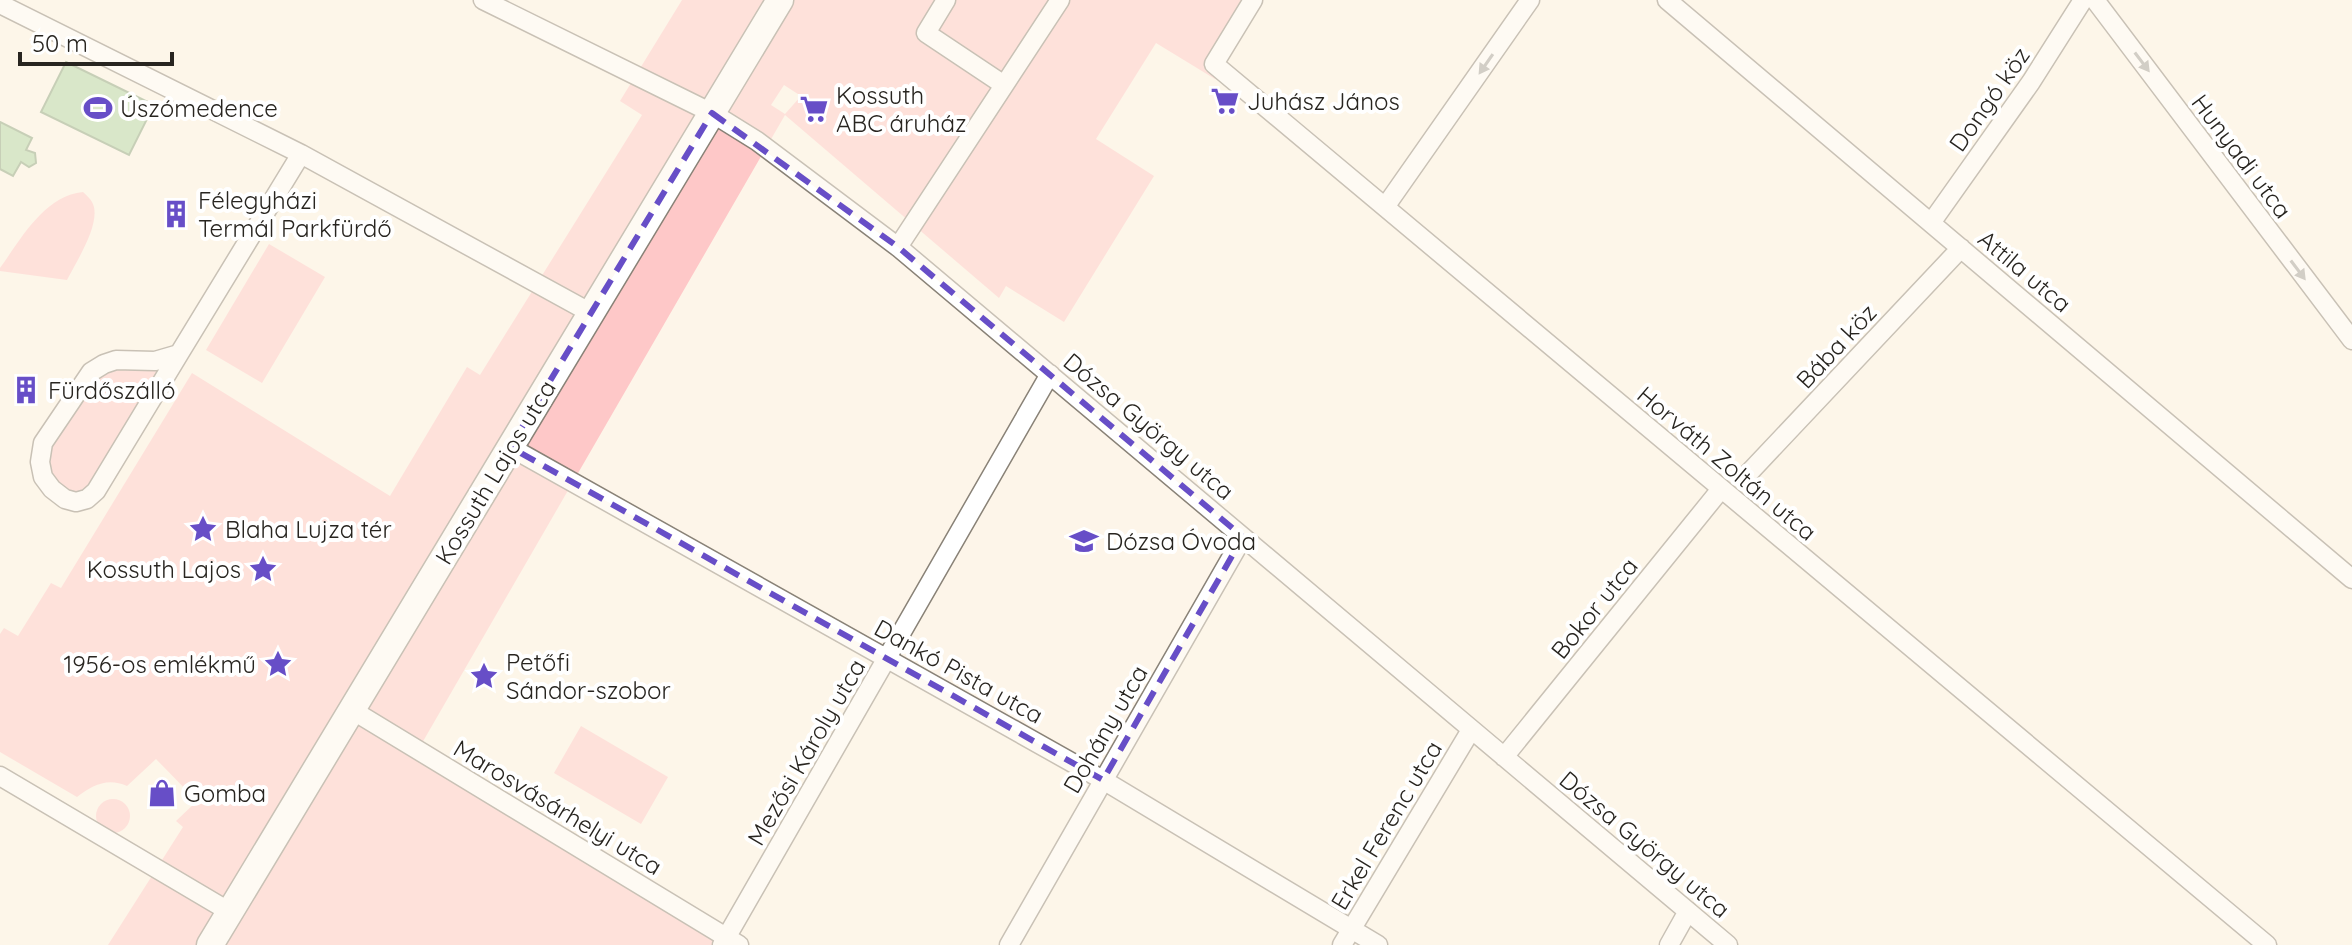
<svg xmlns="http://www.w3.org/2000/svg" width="2352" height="945" viewBox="0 0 2352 945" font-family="Quicksand,sans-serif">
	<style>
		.green { fill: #fec8c8; fill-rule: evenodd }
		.water { fill: #aed6a2; stroke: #86a17b; stroke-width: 2 }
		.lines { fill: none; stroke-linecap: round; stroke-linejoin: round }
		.street-casing { stroke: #898277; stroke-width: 21 }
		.secondary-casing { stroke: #898277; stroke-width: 29 }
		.street { stroke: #fff; stroke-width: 18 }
		.secondary { stroke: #fff; stroke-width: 26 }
		.oneway { fill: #9e9d9b }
		.marked { fill: none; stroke: #674ec7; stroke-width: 6; stroke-dasharray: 16 10; stroke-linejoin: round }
		.labels { text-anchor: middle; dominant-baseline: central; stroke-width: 8; stroke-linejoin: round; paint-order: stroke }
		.poi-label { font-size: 24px; fill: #282520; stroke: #fff; text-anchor: start }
		.street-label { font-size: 24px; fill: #282520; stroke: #fff }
	</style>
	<rect width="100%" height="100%" fill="#fdf5e9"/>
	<!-- green -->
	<path class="green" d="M 682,0 L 1261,0 L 1215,79 L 1156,43 L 1096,139 L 1154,176 L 1064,322 L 1006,286 L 999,298 L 785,115 L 418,750 L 722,945 L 108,945 L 183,827 L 176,821 L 197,801 L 156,759 L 127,786 C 108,777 92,785 77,797 L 0,752 L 0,634 L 4,628 L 18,636 L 51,583 L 61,588 L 192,373 L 390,496 L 467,367 L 480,375 L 642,115 L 620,101 ZM 784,85 L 801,96 L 785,114 L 771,105 Z
		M 83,192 C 86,195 90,198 92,202 C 103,221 76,262 67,280 L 0,271 L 0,268 C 21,239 44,196 83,192 Z
		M 269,244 L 325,277 L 262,383 L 206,350 Z
		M 169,359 L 87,499 L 52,489 L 43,443 L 91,373 Z
		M 581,726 L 668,777 L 641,824 L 554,773 Z
		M96 816a17 17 0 1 1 34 0a17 17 0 1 1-34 0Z"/>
	<!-- water -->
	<path class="water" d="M 66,62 L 154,105 L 129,155 L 41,112 Z
		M 0,122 L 32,138 L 26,150 L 35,153 L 36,163 L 29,167 L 21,162 L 13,176 L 0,169 Z"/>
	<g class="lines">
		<defs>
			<path id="street" d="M 483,0 L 712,113 L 757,141 L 898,247 L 1728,945
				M 946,0 L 926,33 L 1004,85
				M 1253,0 L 1214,64 L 2267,945
				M 1667,0 L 2352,579
				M 2095,0 L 2352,340
				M 0,4 L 301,154 L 591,313
				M 1385,207 L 1530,0
				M 1931,223 L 2031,82 L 2083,0
				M 898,247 L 1060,0
				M 179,354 L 96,491 L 87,499 L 76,502 L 65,499 L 52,489 L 43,477 L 40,462 L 43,443 L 91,372 L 104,364 L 116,360 L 155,361 Z
				M 179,354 L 301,154
				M 510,447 L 1103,780 L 1378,945
				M 1746,476 L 1961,248
				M 352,710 L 739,945
				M 1504,757 L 1721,489
				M 0,776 L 230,912
				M 722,945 L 1050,374
				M 1009,945 L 1243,537
				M 1342,945 L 1471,730
				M 1669,945 L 1688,911"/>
			<path id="secondary" d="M 210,945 L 780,0"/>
		</defs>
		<!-- street casing -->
		<use href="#street" class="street-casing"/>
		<!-- secondary casing -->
		<use href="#secondary" class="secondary-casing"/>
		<!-- street -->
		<use href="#street" class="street"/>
		<!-- secondary -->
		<use href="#secondary" class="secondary"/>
	</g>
	<!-- one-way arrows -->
	<defs><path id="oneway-solid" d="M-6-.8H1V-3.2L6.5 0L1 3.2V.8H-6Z" transform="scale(2)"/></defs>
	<g class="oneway">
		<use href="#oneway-solid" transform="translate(2142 62) rotate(53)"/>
		<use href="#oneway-solid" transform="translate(1486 64) rotate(125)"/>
		<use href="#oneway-solid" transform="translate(2298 270) rotate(53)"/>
	</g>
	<!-- marked area -->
	<path d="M0 0H2352V945H0ZM 712,113 L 898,247 L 1243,537 L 1103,780 L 510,447 Z" fill="#fdf5e9" fill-opacity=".55" fill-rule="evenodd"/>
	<path class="marked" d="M 712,113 L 898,247 L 1243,537 L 1103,780 L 510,447 Z"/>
	<!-- icons -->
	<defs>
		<symbol id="supermarket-bare" viewBox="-9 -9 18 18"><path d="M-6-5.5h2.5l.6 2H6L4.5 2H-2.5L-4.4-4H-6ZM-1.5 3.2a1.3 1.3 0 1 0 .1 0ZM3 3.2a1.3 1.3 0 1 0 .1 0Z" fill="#674ec7" stroke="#fff" stroke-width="2.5" paint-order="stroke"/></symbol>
		<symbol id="stadium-bare" viewBox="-9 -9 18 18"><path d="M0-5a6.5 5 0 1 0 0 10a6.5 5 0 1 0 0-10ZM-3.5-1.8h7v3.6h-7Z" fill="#674ec7" stroke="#fff" stroke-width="2.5" paint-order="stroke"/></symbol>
		<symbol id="building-bare" viewBox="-9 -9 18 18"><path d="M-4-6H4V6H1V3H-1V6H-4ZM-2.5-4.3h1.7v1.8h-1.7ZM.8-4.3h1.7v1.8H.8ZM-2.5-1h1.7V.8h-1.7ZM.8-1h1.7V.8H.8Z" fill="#674ec7" stroke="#fff" stroke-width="2.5" paint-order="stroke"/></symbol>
		<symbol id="sight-bare" viewBox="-9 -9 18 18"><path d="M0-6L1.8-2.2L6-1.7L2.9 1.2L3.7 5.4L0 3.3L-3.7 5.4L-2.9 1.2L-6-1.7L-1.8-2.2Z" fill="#674ec7" stroke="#fff" stroke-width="2.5" paint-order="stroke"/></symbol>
		<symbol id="school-bare" viewBox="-9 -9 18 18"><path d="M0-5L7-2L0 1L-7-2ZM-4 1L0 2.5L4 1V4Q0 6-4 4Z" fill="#674ec7" stroke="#fff" stroke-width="2.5" paint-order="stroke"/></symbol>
		<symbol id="shop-bare" viewBox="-9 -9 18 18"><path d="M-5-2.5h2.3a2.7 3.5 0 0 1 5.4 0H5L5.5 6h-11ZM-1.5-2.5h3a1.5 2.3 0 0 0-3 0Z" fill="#674ec7" stroke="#fff" stroke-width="2.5" paint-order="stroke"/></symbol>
	</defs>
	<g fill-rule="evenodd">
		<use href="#supermarket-bare" x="1205" y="81" width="40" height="40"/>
		<use href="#stadium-bare" x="78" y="88" width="40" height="40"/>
		<use href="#supermarket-bare" x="794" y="89" width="40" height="40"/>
		<use href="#building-bare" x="156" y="194" width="40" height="40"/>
		<use href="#building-bare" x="6" y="370" width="40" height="40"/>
		<use href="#sight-bare" x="183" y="509" width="40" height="40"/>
		<use href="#school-bare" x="1064" y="521" width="40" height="40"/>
		<use href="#sight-bare" x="243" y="549" width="40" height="40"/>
		<use href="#sight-bare" x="258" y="644" width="40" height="40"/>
		<use href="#sight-bare" x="464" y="656" width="40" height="40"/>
		<use href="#shop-bare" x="142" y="773" width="40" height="40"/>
	</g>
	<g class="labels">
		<!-- poi labels -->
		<g class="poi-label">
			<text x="836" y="95">Kossuth<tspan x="836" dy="28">ABC áruház</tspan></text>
			<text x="1247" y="101">Juhász János</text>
			<text x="120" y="108">Úszómedence</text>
			<text x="198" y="200">Félegyházi<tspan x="198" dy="28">Termál Parkfürdő</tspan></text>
			<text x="48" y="390">Fürdőszálló</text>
			<text x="225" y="529">Blaha Lujza tér</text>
			<text x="1106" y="541">Dózsa Óvoda</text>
			<text x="241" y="569" text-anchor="end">Kossuth Lajos</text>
			<text x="506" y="662">Petőfi<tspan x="506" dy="28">Sándor-szobor</tspan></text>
			<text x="256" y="664" text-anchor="end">1956-os emlékmű</text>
			<text x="184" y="793">Gomba</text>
		</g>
		<!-- street labels -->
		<g class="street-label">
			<text transform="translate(1989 99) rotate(-55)">Dongó köz</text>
			<text transform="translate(2242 156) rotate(53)">Hunyadi utca</text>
			<text transform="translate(2025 271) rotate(40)">Attila utca</text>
			<text transform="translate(1836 346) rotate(-47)">Bába köz</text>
			<text transform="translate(1149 426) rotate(40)">Dózsa György utca</text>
			<text transform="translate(1727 463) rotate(40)">Horváth Zoltán utca</text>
			<text transform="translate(495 472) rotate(-59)">Kossuth Lajos utca</text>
			<text transform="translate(1594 608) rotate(-51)">Bokor utca</text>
			<text transform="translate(959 671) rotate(29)">Dankó Pista utca</text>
			<text transform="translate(1105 729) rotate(-60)">Dohány utca</text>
			<text transform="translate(806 752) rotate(-60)">Mezősi Károly utca</text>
			<text transform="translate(558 807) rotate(31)">Marosvásárhelyi utca</text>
			<text transform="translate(1386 825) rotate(-59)">Erkel Ferenc utca</text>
			<text transform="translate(1645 844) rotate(40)">Dózsa György utca</text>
		</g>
	</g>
	<!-- scale -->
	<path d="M20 52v12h152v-12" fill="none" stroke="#282520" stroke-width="4"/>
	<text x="32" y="52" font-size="24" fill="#282520" stroke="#ffffff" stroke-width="6" paint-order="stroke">50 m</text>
</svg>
